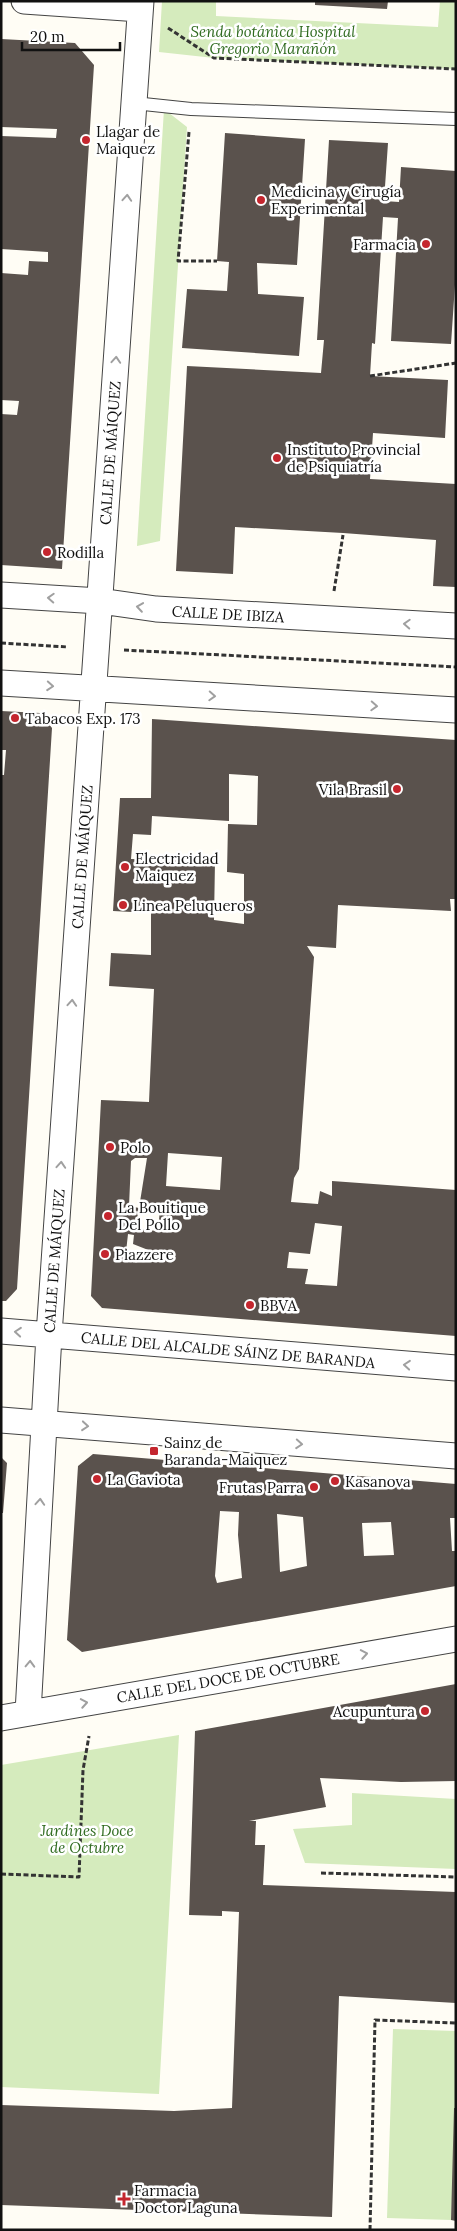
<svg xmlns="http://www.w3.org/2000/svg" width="457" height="2231" viewBox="0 0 457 2231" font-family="Lora,serif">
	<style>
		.green { fill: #d5ebbd }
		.building { fill: #5a524d; fill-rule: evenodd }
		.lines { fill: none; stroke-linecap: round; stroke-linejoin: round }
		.lane-casing { stroke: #444; stroke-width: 14 }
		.street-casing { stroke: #444; stroke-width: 27 }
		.path { stroke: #333; stroke-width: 3; stroke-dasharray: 5 2.5; stroke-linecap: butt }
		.lane { stroke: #fff; stroke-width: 12 }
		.street { stroke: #fff; stroke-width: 25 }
		.oneway { stroke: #a0a0a0 }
		.poi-dot { fill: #c4262e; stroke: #fff; stroke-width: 2 }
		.labels { text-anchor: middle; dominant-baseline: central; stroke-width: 5; stroke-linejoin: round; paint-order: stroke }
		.park-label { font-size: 15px; font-style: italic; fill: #2f6b1f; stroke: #fff }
		.poi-label { font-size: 15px; fill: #111; stroke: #fff; text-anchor: start }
		.street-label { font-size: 15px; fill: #111; stroke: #fff }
	</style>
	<rect width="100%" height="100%" fill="#fffdf5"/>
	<!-- green -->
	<path class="green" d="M 162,1 L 216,1 L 216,16 L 438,27 L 440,1 L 456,1 L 456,69 L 214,58 L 159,52 Z
		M 164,109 L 187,127 L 160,541 L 137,546 Z
		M 179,1735 L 159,2094 L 1,2087 L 1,1765 Z
		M 352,1793 L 456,1799 L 456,1869 L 305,1863 L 293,1829 L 352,1825 Z
		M 393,2029 L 456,2031 L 456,2111 L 451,2220 L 387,2218 Z"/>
	<!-- building -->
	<path class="building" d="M 315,1 L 388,1 L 387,9 L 315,5 Z
		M 1,39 L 75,43 L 94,65 L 62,569 L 1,565 L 1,414 L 17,415 L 19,401 L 1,400 L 1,273 L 28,275 L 29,261 L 48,262 L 48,252 L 1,249 L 1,136 L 56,138 L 57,129 L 1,127 Z
		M 225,133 L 305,139 L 297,265 L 257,263 L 258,294 L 304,297 L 299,356 L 182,348 L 187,289 L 227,291 L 229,262 L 217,261 Z
		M 329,140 L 388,143 L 384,201 L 399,202 L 401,167 L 456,171 L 456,270 L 451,344 L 391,341 L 398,218 L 383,217 L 375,344 L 372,343 L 370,376 L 448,380 L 445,438 L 373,433 L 370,479 L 456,484 L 456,587 L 433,586 L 436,540 L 343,533 L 235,527 L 233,574 L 176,571 L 187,366 L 321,373 L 324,340 L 317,340 Z
		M 1,711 L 40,713 L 52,728 L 17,1289 L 6,1301 L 1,1301 L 1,775 L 4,775 L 6,750 L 1,750 Z
		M 152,719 L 456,740 L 456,899 L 450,899 L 451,911 L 338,905 L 336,948 L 307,946 L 314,957 L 299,1169 L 294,1178 L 291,1202 L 318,1204 L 320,1191 L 332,1196 L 332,1181 L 456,1190 L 456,1336 L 102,1308 L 91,1296 L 101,1100 L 149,1102 L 154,989 L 109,986 L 111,953 L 151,955 L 151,913 L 113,911 L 120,798 L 151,798 ZM 229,774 L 258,776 L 257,825 L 228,824 L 227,872 L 244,874 L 244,924 L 214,920 L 215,861 L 131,859 L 133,834 L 151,835 L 152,816 L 229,821 ZM 168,1153 L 222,1157 L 220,1190 L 166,1186 ZM 135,1158 L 147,1158 L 139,1208 L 160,1209 L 158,1231 L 135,1229 L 139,1208 L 129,1206 L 131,1161 ZM 315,1223 L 342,1226 L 337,1286 L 305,1284 L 308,1269 L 287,1268 L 289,1252 L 310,1254 ZM 128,1234 L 134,1235 L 133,1244 L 161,1255 L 126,1252 Z
		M 93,1454 L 456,1484 L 456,1518 L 450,1518 L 452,1551 L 456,1551 L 456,1586 L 82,1652 L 67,1640 L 78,1466 ZM 220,1511 L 239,1512 L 238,1535 L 242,1578 L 217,1583 L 215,1576 ZM 277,1514 L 303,1517 L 307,1566 L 280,1572 ZM 391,1522 L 394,1555 L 364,1556 L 362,1523 Z
		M 1,1457 L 7,1463 L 3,1513 L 1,1513 Z
		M 456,1684 L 456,1781 L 401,1782 L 320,1778 L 326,1807 L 249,1821 L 256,1821 L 255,1845 L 265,1845 L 263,1885 L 456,1892 L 456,2003 L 339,1996 L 332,2217 L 1,2205 L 1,2105 L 174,2111 L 232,2108 L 239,1912 L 222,1911 L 222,1916 L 189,1915 L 195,1731 Z
		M 454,2108 L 456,2108 L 456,2221 L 451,2220 Z"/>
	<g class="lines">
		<defs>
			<path id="lane" d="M 134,103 L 191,109 L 456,119"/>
			<path id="street" d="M 24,1 L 140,9
				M 1,595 L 100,601 L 156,609 L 456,626
				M 1,683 L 456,710
				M 1,1331 L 456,1368
				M 1,1420 L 456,1456
				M 28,1713 L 49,1335 L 141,1
				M 1,1718 L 456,1639"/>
		</defs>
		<!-- lane casing -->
		<use href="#lane" class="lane-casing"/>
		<!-- street casing -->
		<use href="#street" class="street-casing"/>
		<!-- path -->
		<path class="path" d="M 168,28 L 214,58 L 456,69
			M 189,132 L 178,261 L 217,261
			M 370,376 L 456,363
			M 334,591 L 343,535
			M 1,643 L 68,647
			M 124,650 L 456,667
			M 321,1873 L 456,1877
			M 1,1874 L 79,1877 L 83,1770 L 89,1736
			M 370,2230 L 375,2020 L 456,2023"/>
		<!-- lane -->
		<use href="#lane" class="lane"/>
		<!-- street -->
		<use href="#street" class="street"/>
	</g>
	<!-- one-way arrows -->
	<defs><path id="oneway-chevron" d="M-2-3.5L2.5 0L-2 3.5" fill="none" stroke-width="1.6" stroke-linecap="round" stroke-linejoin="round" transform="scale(1.25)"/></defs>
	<g class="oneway">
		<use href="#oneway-chevron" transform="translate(127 198) rotate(-86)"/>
		<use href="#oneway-chevron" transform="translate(116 360) rotate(-86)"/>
		<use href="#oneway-chevron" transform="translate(51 598) rotate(-177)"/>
		<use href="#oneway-chevron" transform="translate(140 607) rotate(-172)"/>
		<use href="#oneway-chevron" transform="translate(407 624) rotate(-177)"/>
		<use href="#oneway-chevron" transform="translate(50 686) rotate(4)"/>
		<use href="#oneway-chevron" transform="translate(212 696) rotate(3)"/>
		<use href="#oneway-chevron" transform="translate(374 706) rotate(3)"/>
		<use href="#oneway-chevron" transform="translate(72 1003) rotate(-86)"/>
		<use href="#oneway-chevron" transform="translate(61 1165) rotate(-86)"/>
		<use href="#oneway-chevron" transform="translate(18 1332) rotate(-175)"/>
		<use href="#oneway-chevron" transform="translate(407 1365) rotate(-175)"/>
		<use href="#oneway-chevron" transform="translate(85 1426) rotate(5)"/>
		<use href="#oneway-chevron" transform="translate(299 1444) rotate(4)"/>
		<use href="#oneway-chevron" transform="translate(40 1502) rotate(-86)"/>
		<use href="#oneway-chevron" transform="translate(364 1654) rotate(-10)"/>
		<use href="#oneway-chevron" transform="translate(30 1664) rotate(-88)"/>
		<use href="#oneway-chevron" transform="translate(84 1703) rotate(-10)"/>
	</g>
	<!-- markers -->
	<g class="poi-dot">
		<circle cx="86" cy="140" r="5"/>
		<circle cx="261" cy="200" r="5"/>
		<circle cx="426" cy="244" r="5"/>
		<circle cx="277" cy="458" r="5"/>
		<circle cx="47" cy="552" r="5"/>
		<circle cx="15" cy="718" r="5"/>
		<circle cx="397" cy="789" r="5"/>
		<circle cx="125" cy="867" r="5"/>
		<circle cx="123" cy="905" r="5"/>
		<circle cx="110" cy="1147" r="5"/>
		<circle cx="108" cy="1216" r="5"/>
		<circle cx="105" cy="1254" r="5"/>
		<circle cx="250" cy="1305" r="5"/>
		<rect x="149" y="1446" width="10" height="10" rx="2.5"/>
		<circle cx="97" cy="1479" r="5"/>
		<circle cx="335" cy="1481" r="5"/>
		<circle cx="314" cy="1487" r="5"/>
		<circle cx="425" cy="1711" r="5"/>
		<path d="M121.5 2191.5h5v5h5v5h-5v5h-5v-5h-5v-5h5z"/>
	</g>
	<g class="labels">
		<!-- park labels -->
		<g class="park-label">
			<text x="273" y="31">Senda botánica Hospital<tspan x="273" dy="17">Gregorio Marañón</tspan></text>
			<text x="87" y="1830">Jardines Doce<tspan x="87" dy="17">de Octubre</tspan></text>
		</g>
		<!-- poi labels -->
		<g class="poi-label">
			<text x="96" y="131">Llagar de<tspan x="96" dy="17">Maiquez</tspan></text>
			<text x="271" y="191">Medicina y Cirugía<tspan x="271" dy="17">Experimental</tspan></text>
			<text x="416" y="244" text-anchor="end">Farmacia</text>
			<text x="287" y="449">Instituto Provincial<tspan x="287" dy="17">de Psiquiatría</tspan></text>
			<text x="57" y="552">Rodilla</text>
			<text x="25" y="718">Tabacos Exp. 173</text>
			<text x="387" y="789" text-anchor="end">Vila Brasil</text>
			<text x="135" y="858">Electricidad<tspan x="135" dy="17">Maiquez</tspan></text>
			<text x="133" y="905">Linea Peluqueros</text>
			<text x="120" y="1147">Polo</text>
			<text x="118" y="1207">La Bouitique<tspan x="118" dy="17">Del Pollo</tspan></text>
			<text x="115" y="1254">Piazzere</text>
			<text x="260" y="1305">BBVA</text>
			<text x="164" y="1442">Sainz de<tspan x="164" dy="17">Baranda-Maiquez</tspan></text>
			<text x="107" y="1479">La Gaviota</text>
			<text x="345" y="1481">Kasanova</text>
			<text x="304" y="1487" text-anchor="end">Frutas Parra</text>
			<text x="415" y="1711" text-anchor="end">Acupuntura</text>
			<text x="134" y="2190">Farmacia<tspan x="134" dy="17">Doctor Laguna</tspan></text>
		</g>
		<!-- street labels -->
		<g class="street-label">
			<text transform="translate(110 453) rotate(-86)">CALLE DE MÁIQUEZ</text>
			<text transform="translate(228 614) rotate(3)">CALLE DE IBIZA</text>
			<text transform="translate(82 857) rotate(-86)">CALLE DE MÁIQUEZ</text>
			<text transform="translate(54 1261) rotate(-86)">CALLE DE MÁIQUEZ</text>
			<text transform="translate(228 1350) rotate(5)">CALLE DEL ALCALDE SÁINZ DE BARANDA</text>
			<text transform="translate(228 1678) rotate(-10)">CALLE DEL DOCE DE OCTUBRE</text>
		</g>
	</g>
	<!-- border -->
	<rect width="457" height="2231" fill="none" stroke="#111111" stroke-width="5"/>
	<!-- scale -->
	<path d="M22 42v8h98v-8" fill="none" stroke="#111111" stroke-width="2.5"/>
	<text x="30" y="42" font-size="15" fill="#111111" stroke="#ffffff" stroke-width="4" paint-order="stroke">20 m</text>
</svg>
